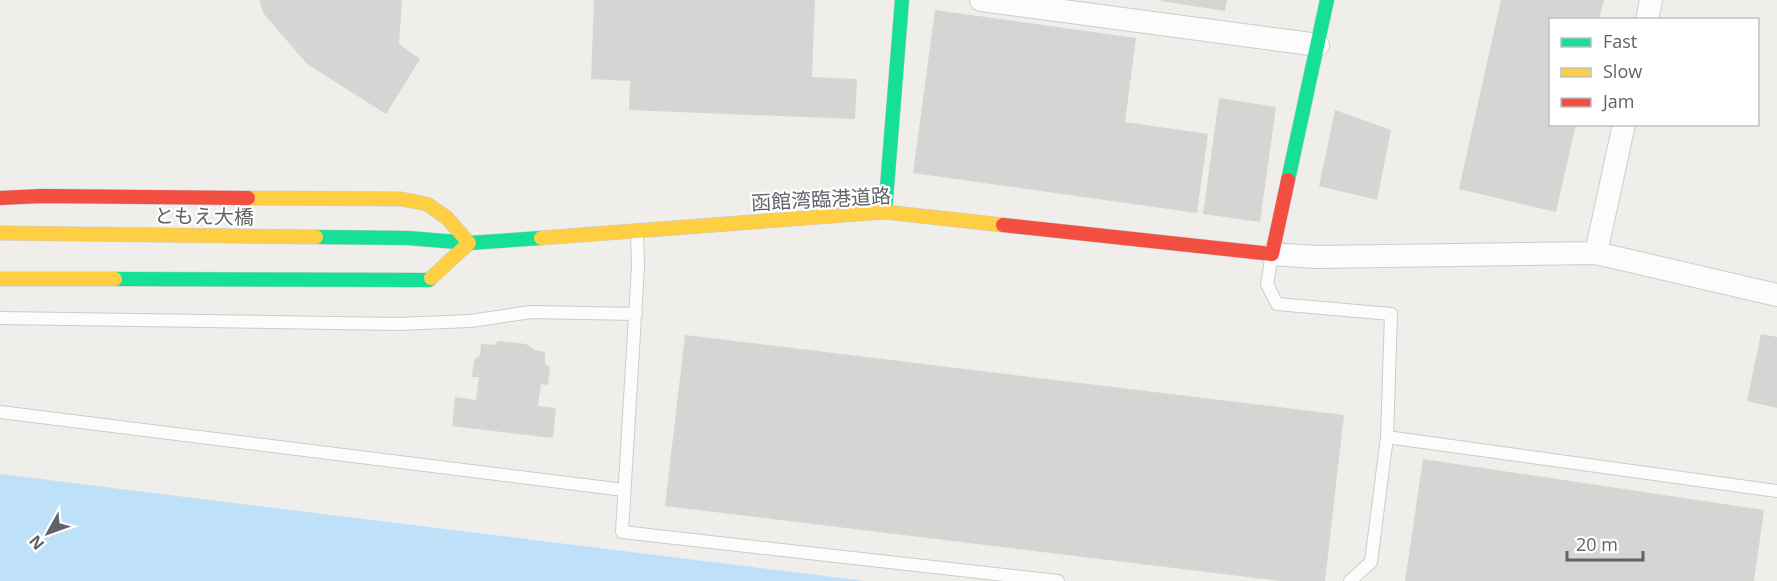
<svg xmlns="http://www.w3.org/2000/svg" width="1777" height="581" viewBox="0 0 1777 581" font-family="'Open Sans','Noto Sans JP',sans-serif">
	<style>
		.water { fill: #bfe0f9 }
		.building { fill: #d6d5d3 }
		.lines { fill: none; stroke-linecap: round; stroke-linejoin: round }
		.lane-casing { stroke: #cbcccc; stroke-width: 14 }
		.street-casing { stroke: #cbcccc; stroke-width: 24 }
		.fast-casing { stroke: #cacacb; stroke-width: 15 }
		.slow-casing { stroke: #cacacb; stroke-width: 15 }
		.jam-casing { stroke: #cacacb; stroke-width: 15 }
		.lane { stroke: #fdfcfc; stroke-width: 12 }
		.street { stroke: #fdfcfc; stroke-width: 22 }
		.fast { stroke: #16e098; stroke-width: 14 }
		.slow { stroke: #ffcf43; stroke-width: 14 }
		.jam { stroke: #f24e42; stroke-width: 14 }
		.labels { text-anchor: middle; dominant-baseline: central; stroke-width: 4.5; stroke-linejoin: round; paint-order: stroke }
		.street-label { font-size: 20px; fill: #5f6368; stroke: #fff }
	</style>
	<rect width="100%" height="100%" fill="#efeeea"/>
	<!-- water -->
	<path class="water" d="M 0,474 L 865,581 L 0,581 Z"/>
	<!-- building -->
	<path class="building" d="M 259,0 L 402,0 L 399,44 L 420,59 L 386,114 L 307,64 L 264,14 Z
		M 594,0 L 815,0 L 812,77 L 857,79 L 855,119 L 629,110 L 630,81 L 591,79 Z
		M 1162,0 L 1227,0 L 1225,11 L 1161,1 Z
		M 1501,0 L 1604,0 L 1599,20 L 1550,20 L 1550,124 L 1576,124 L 1556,212 L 1459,189 Z
		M 935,10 L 1136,38 L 1125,122 L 1208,134 L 1197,213 L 913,173 Z
		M 1219,98 L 1276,107 L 1260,222 L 1203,214 Z
		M 1335,110 L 1391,130 L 1377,200 L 1319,186 Z
		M 1761,334 L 1777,337 L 1777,408 L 1747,401 Z
		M 685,335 L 1344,415 L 1325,581 L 1280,581 L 665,506 Z
		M 499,341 L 526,344 L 534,350 L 545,352 L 545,363 L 550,368 L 548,385 L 541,384 L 538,406 L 556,408 L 553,438 L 452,426 L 455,397 L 476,400 L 479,377 L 472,377 L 474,360 L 480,355 L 481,344 L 493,345 Z
		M 1423,459 L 1764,510 L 1754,581 L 1405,581 Z"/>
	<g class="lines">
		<defs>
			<path id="lane" d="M 637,232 L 638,266 L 622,532 L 1058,581
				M 1272,255 L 1267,284 L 1277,304 L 1391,314 L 1387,437 L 1777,491
				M 0,318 L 399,324 L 470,321 L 531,312 L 636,314
				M 0,412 L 624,490
				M 1350,581 L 1371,562 L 1387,437"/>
			<path id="street" d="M 981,0 L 1318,45
				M 1647,20 L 1651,0
				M 1596,253 L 1624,124
				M 1272,254 L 1316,257 L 1596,253 L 1777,295"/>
			<path id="fast" d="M 1288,180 L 1327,0
				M 885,212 L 902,0
				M 316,237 L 408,238 L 469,243 L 541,238
				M 115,279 L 429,280 L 431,278"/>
			<path id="slow" d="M 248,198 L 401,199 L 427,204 L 447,218 L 469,243 L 431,278
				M 0,233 L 316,237
				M 541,238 L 885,212 L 1003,225
				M 0,279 L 115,279"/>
			<path id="jam" d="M 0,198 L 41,196 L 248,198
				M 1003,225 L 1272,254 L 1288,180"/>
		</defs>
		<!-- lane casing -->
		<use href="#lane" class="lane-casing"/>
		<!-- street casing -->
		<use href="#street" class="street-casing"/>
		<!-- fast casing -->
		<use href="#fast" class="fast-casing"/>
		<!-- slow casing -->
		<use href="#slow" class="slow-casing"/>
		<!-- jam casing -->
		<use href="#jam" class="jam-casing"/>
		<!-- lane -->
		<use href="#lane" class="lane"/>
		<!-- street -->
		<use href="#street" class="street"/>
		<!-- fast -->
		<use href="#fast" class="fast"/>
		<!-- slow -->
		<use href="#slow" class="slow"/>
		<!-- jam -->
		<use href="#jam" class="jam"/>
	</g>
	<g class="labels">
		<!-- street labels -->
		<g class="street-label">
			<text transform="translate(821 199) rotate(-3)">函館湾臨港道路</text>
			<text transform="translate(204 216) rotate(1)">ともえ大橋</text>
		</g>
	</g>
	<!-- legend -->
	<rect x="1549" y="18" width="210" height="108" fill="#ffffff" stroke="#bfc1c3" stroke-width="1.5"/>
	<rect x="1561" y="38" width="30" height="9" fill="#16e098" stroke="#bfc1c3" stroke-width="1.5"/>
	<text x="1603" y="48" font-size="18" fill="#5f6368">Fast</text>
	<rect x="1561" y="68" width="30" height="9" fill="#ffcf43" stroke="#bfc1c3" stroke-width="1.5"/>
	<text x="1603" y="78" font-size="18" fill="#5f6368">Slow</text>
	<rect x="1561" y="98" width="30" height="9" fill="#f24e42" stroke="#bfc1c3" stroke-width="1.5"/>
	<text x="1603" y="108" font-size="18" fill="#5f6368">Jam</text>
	<!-- north arrow -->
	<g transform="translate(48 533) rotate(230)" stroke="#ffffff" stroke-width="4.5" paint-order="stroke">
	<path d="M0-4.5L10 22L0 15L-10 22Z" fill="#5f6368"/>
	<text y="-9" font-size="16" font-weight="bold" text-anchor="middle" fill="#5f6368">N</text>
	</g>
	<!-- scale -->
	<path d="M1567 551v9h76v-9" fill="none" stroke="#5f6368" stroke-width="3"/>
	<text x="1576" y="551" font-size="18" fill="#5f6368" stroke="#ffffff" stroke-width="4.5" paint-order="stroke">20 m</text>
</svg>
